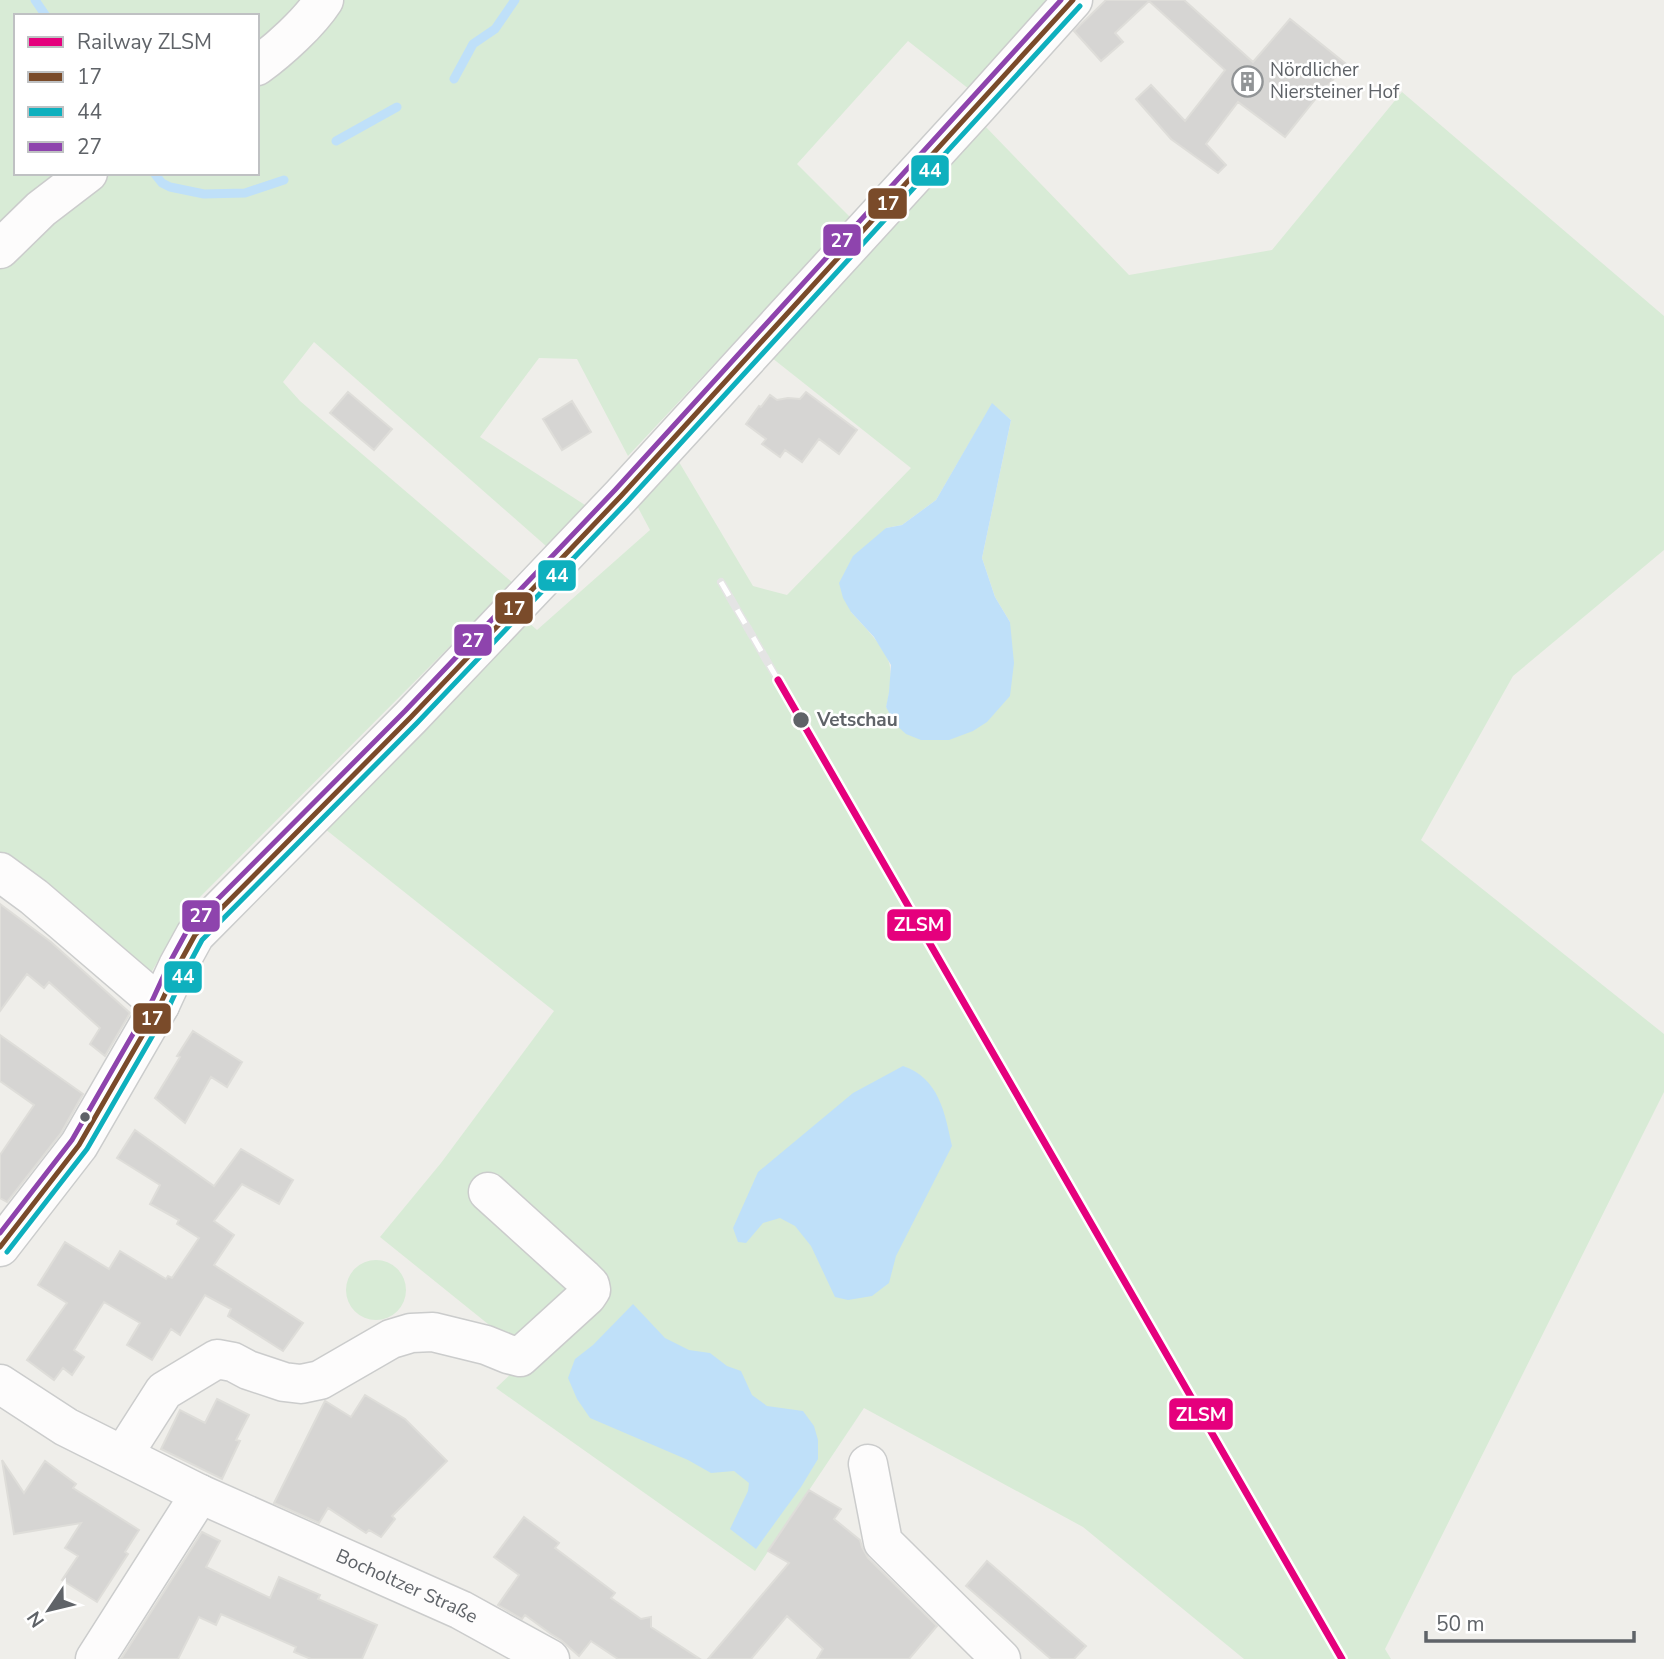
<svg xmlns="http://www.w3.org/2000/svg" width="1664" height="1659" viewBox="0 0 1664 1659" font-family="'Nunito Sans',sans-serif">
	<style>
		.green { fill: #d8ebd6; fill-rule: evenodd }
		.water { fill: #bfe0f9 }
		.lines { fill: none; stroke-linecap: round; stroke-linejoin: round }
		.stream { stroke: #bfe0f9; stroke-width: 9 }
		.building { fill: #d6d5d3; stroke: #deddd9; stroke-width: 2 }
		.minor-casing { stroke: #cbcccc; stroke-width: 41 }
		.minor { stroke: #fdfcfc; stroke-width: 38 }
		.rail-casing { stroke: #e4e4e4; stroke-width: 8 }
		.rail { stroke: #fff; stroke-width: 5; stroke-dasharray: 16; stroke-linecap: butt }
		.bus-1-casing { stroke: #fff; stroke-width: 10 }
		.bus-2-casing { stroke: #fff; stroke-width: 10 }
		.bus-3-casing { stroke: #fff; stroke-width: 10 }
		.bus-1 { stroke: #7a4b2a; stroke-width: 5 }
		.bus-2 { stroke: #0eb0be; stroke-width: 5 }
		.bus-3 { stroke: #8e44ad; stroke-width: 5 }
		.rail-1-casing { stroke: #fff; stroke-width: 12 }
		.rail-1 { stroke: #e5007d; stroke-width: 7 }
		.stop-dot { fill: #5f6368; stroke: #fff; stroke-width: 2.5 }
		.labels { text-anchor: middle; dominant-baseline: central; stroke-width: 5; stroke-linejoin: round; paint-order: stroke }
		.poi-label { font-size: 19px; fill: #5f6368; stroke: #fff; text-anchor: start }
		.stop-label { font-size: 19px; font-weight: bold; fill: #5f6368; stroke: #fff; text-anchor: start }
		.street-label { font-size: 19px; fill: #5f6368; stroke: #fff }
		.line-badge { stroke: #fff; stroke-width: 2.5 }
		.badge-label { font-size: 19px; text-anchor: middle; font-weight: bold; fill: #fff }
	</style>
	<rect width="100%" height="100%" fill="#efeeea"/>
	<!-- green -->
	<path class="green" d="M 0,0 L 1056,0 L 974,93 L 908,41 L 797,164 L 851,218 L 628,456 L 577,359 L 539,358 L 480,437 L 585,505 L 546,546 L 314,342 L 283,382 L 300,401 L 513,583 L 200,897 L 176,929 L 151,973 L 0,859 ZM 16,16 L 257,16 L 257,173 L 16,173 Z
		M 1402,92 L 1664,316 L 1664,550 L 1513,676 L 1421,840 L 1664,1034 L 1664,1092 L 1385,1649 L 1391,1659 L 1244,1659 L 1083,1527 L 864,1408 L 755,1571 L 496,1388 L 529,1357 L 380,1237 L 441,1163 L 554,1011 L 320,825 L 528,622 L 537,630 L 650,530 L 635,502 L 676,457 L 753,586 L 787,595 L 911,468 L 767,354 L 983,124 L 1129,275 L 1272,250 ZM 992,404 L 1011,420 L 982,558 L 995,597 L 1010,622 L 886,708 C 889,695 892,680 890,667 C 889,651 862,624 851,612 L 886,528 L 902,525 L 936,500 Z
		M346 1290a30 30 0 1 1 60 0a30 30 0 1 1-60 0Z"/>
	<!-- water -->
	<path class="water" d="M 992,403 L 1011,420 L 982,558 L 995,597 L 1010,622 L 1014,663 L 1010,696 L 987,722 L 973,731 L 949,740 L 921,740 L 906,734 L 895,724 L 886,707 L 889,692 L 891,665 L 874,637 L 851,612 L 843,598 L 839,583 L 853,556 L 886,528 L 902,525 L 936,500 Z
		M 903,1066 C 939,1078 945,1113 952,1146 L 896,1256 L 889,1283 L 872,1296 L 848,1300 L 835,1297 L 811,1246 L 795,1226 L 780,1218 L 763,1223 L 746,1243 L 738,1242 L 733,1228 L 758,1172 L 853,1093 Z
		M 633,1304 L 665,1338 L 689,1350 L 710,1353 L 727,1366 L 741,1371 L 752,1395 L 767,1406 L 803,1411 L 814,1426 L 818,1440 L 818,1459 L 801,1487 L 756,1549 L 730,1529 L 748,1491 L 749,1483 L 734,1471 L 711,1473 L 688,1460 L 590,1418 L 577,1399 L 568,1378 L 575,1359 L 593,1345 Z"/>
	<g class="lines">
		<!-- stream -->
		<path class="stream" d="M 35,0 L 46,16
			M 454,79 L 473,44 L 495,29 L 515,0
			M 336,141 L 397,107
			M 154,173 L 162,183 L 170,187 L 204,194 L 245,193 L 284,180"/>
	</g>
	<!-- building -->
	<path class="building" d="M 1106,0 L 1184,0 L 1253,62 L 1290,19 L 1346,64 L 1326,88 L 1325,87 L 1285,137 L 1238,102 L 1206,144 L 1226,165 L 1218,173 L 1171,139 L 1136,99 L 1151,85 L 1185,121 L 1225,70 L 1149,1 L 1115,33 L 1123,42 L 1101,61 L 1074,31 Z
		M 348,392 L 392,429 L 374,450 L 330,413 Z
		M 806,392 L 857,430 L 839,454 L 819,439 L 802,462 L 785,450 L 780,457 L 762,444 L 766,439 L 746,424 L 759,406 L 761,407 L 770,395 L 777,400 L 788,398 L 800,399 Z
		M 572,401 L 591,432 L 562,450 L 543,419 Z
		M 0,904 L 51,942 L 130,1013 L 105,1056 L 90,1044 L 100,1028 L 49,982 L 44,988 L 27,974 L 0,1011 Z
		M 193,1031 L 242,1062 L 227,1087 L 211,1077 L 185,1123 L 155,1098 L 180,1057 L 177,1056 Z
		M 0,1035 L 83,1094 L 61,1133 L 7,1202 L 0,1198 L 0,1155 L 34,1105 L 0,1081 Z
		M 135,1130 L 214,1186 L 241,1149 L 293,1180 L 279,1204 L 242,1184 L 214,1221 L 234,1235 L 214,1265 L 303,1323 L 283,1351 L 228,1316 L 231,1309 L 205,1295 L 180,1335 L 171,1329 L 152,1360 L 127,1345 L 140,1323 L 104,1302 L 74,1350 L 84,1357 L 72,1375 L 63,1368 L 54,1380 L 27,1360 L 67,1303 L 38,1285 L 65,1242 L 109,1269 L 120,1251 L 166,1279 L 168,1276 L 172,1278 L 199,1238 L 177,1224 L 179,1220 L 150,1204 L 160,1185 L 117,1158 Z
		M 365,1395 L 405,1419 L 447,1461 L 392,1516 L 395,1519 L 381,1537 L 369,1530 L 366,1533 L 328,1508 L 319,1523 L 274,1503 L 325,1401 L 351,1417 Z
		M 217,1399 L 249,1415 L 236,1440 L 240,1441 L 222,1479 L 161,1449 L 180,1410 L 205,1423 Z
		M 2,1460 L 24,1493 L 45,1461 L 76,1484 L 73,1488 L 139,1530 L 125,1552 L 128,1554 L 97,1602 L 62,1580 L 78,1556 L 65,1548 L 81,1523 L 14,1534 Z
		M 809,1490 L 841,1509 L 834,1519 L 860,1540 L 862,1547 L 868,1558 L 937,1626 L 909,1659 L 817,1659 L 823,1649 L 787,1616 L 751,1659 L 708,1659 L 789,1563 L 768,1551 Z
		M 524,1517 L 559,1543 L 555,1548 L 615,1593 L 611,1598 L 641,1619 L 651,1617 L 651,1627 L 700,1659 L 618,1659 L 591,1641 L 579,1656 L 561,1640 L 551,1634 L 525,1615 L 522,1619 L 498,1605 L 519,1575 L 494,1557 Z
		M 202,1532 L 220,1541 L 206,1567 L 270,1598 L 279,1577 L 320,1595 L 318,1599 L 377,1625 L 362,1659 L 311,1659 L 294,1652 L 296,1647 L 221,1614 L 216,1625 L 199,1617 L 178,1659 L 121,1659 Z
		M 987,1561 L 1086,1646 L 1074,1659 L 1051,1659 L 966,1586 Z"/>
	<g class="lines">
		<defs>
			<g id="minor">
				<path d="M 257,66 C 279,50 309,23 324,0"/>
				<path d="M 0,249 L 41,209 L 88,173"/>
				<path d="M 0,872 L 34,897 L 160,1005"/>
				<path d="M 0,1247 L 79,1145 L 160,1005 L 178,966 L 195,935 L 411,717 L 621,496 L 978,106 L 1073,0"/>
				<path id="s1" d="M 0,1384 L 66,1427 L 200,1494 L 461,1610 L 550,1659"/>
				<path d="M 123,1455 L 164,1391 L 217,1359 L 233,1362 L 248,1370 L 284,1382 L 301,1384 L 320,1380 L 391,1339 L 411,1333 L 433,1332 L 486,1345 L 508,1354 L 520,1357 L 587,1296 L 591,1290 L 590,1285 L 583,1278 L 488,1192"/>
				<path d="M 868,1464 L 883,1542 L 1001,1659"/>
				<path d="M 95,1659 L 200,1494"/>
			</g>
		</defs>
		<!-- minor casing -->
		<use href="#minor" class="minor-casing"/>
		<!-- minor -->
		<use href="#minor" class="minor"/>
		<defs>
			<path id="rail" d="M 721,582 L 778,680"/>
		</defs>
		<!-- rail casing -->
		<use href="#rail" class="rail-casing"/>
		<!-- rail -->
		<use href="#rail" class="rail"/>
		<defs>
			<path id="bus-1" d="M 0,1247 L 79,1145 L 160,1005 L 178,966 L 195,935 L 411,717 L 621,496 L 1073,0"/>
			<path id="bus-2" d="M 7,1252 L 87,1149 L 168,1009 L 186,970 L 202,940 L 417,723 L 627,502 L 1080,6"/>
			<path id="bus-3" d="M 0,1233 L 72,1140 L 152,1001 L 170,962 L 188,929 L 405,711 L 615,490 L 1061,0"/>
		</defs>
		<!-- bus-1 casing -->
		<use href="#bus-1" class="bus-1-casing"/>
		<!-- bus-2 casing -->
		<use href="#bus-2" class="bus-2-casing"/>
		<!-- bus-3 casing -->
		<use href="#bus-3" class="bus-3-casing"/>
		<!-- bus-1 -->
		<use href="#bus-1" class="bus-1"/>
		<!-- bus-2 -->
		<use href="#bus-2" class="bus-2"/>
		<!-- bus-3 -->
		<use href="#bus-3" class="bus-3"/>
		<defs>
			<path id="rail-1" d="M 778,680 L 1342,1659"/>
		</defs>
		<!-- rail-1 casing -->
		<use href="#rail-1" class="rail-1-casing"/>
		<!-- rail-1 -->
		<use href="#rail-1" class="rail-1"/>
	</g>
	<!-- icons -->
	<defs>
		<symbol id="building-ring" viewBox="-11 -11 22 22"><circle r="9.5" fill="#fff" stroke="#919496" stroke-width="1.5"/><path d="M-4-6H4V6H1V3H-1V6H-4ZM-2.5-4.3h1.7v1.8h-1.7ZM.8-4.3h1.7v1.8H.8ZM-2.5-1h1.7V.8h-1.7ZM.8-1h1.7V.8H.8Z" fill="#919496"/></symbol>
	</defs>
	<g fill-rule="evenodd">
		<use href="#building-ring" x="1230" y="64" width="35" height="35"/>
	</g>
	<!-- markers -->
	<g class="stop-dot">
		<circle cx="801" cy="720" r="9"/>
		<circle cx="85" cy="1117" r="6"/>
	</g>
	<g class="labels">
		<!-- poi labels -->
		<g class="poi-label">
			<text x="1270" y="70">Nördlicher<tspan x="1270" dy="22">Niersteiner Hof</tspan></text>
		</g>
		<!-- stop labels -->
		<g class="stop-label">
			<text x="817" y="720">Vetschau</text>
		</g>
		<!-- street labels -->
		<g class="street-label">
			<text stroke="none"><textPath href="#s1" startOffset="455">Bocholtzer Straße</textPath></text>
		</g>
	</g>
	<g class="line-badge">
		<rect x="910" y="154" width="40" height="33" rx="7" fill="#0eb0be"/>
		<rect x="867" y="187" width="41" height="33" rx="7" fill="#7a4b2a"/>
		<rect x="822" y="223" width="40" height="34" rx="7" fill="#8e44ad"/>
		<rect x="537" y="559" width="40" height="33" rx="7" fill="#0eb0be"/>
		<rect x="494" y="591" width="40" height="34" rx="7" fill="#7a4b2a"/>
		<rect x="453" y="623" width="40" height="34" rx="7" fill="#8e44ad"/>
		<rect x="181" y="899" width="40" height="34" rx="7" fill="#8e44ad"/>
		<rect x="886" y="908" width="66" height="34" rx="7" fill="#e5007d"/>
		<rect x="163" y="960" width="40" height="34" rx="7" fill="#0eb0be"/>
		<rect x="132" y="1002" width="40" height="33" rx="7" fill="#7a4b2a"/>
		<rect x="1168" y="1397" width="66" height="34" rx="7" fill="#e5007d"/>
	</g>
	<g class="badge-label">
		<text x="930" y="177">44</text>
		<text x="888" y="210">17</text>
		<text x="842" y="247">27</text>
		<text x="557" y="582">44</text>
		<text x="514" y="615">17</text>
		<text x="473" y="647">27</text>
		<text x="201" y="922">27</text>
		<text x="919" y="931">ZLSM</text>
		<text x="183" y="983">44</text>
		<text x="152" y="1025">17</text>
		<text x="1201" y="1421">ZLSM</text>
	</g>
	<!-- legend -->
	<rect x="14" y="14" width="245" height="161" fill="#ffffff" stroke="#bfc1c3" stroke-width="2"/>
	<rect x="28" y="37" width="35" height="10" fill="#e5007d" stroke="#bfc1c3" stroke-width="2"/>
	<text x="77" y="49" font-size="21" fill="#5f6368">Railway ZLSM</text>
	<rect x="28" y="72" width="35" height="10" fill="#7a4b2a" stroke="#bfc1c3" stroke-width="2"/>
	<text x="77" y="84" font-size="21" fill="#5f6368">17</text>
	<rect x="28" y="107" width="35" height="10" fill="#0eb0be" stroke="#bfc1c3" stroke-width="2"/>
	<text x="77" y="119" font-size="21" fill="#5f6368">44</text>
	<rect x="28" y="142" width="35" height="10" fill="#8e44ad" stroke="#bfc1c3" stroke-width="2"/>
	<text x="77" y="154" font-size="21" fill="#5f6368">27</text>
	<!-- north arrow -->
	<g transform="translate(49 1610) rotate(235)" stroke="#ffffff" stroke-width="5" paint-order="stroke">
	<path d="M0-5L12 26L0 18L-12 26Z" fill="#5f6368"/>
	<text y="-10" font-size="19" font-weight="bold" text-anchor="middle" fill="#5f6368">N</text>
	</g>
	<!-- scale -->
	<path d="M1426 1631v10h208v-10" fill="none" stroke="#5f6368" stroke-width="3.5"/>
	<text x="1436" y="1631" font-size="21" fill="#5f6368" stroke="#ffffff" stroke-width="5" paint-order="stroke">50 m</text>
</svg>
